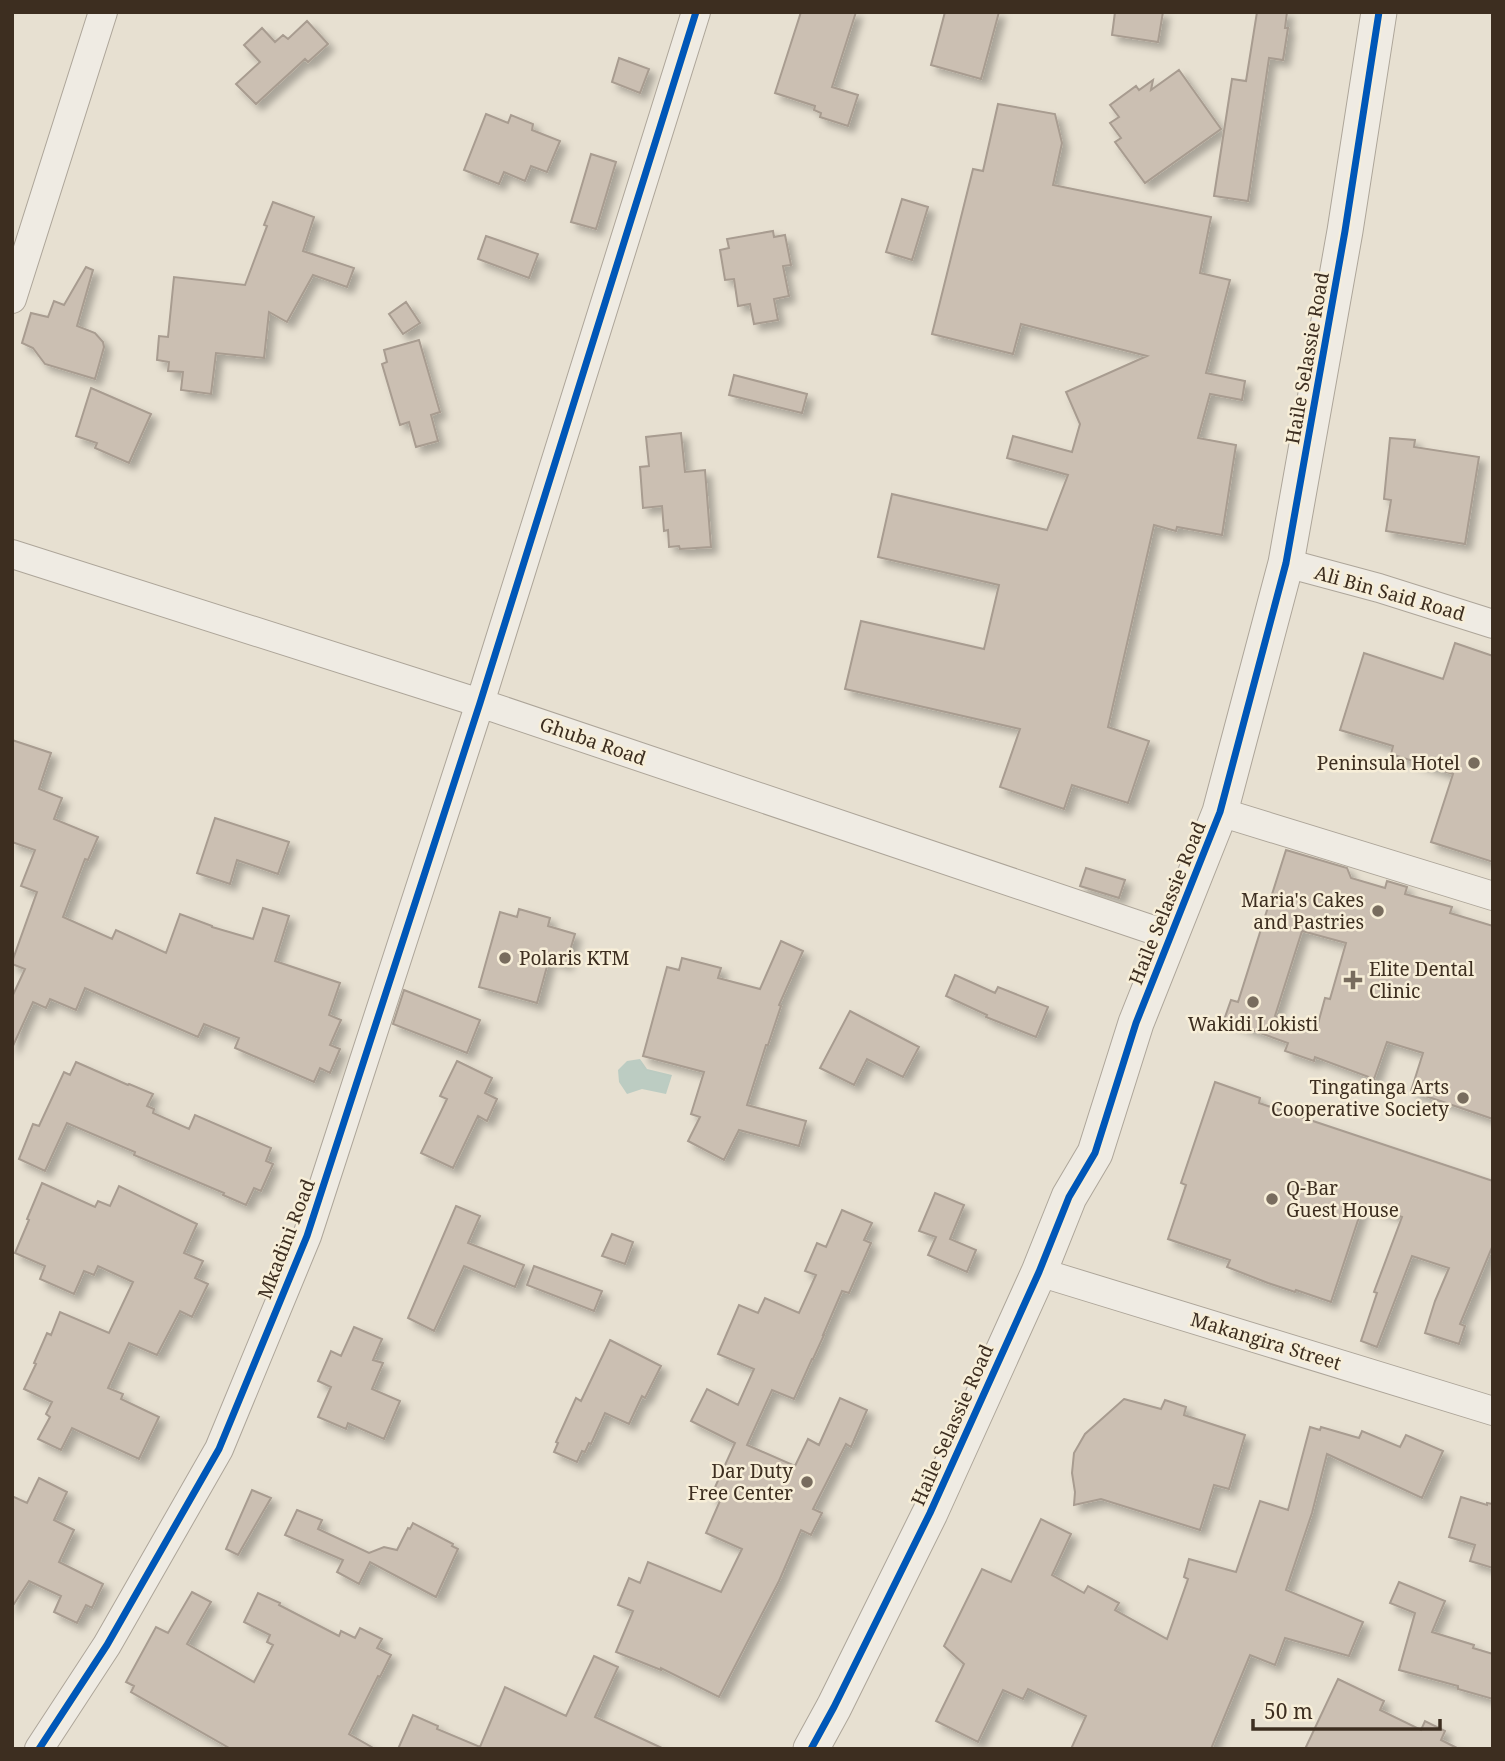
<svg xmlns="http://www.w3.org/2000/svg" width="1505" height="1761" viewBox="0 0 1505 1761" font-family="'Noto Serif',serif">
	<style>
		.water { fill: #bcccc2 }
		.building { fill: #cbbfb2; stroke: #a89c90; stroke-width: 2; fill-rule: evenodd; filter: url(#shadow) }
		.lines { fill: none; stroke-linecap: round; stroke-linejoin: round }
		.minor-casing { stroke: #ada599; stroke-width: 30 }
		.tertiary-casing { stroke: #ada599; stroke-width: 37 }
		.minor { stroke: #efebe3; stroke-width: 28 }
		.tertiary { stroke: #efebe3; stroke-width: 35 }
		.cycleway-casing { stroke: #f7eed8; stroke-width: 11 }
		.cycleway { stroke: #0057b8; stroke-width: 7 }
		.poi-dot { fill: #786c5e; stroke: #f7eed8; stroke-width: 2.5 }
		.labels { text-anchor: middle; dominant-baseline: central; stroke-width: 5; stroke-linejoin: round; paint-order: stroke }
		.street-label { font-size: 19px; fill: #3d2e20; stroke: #f7eed8 }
		.poi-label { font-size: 19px; fill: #3d2e20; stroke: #f7eed8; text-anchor: end }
	</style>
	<defs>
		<filter id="shadow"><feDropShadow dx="6" dy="6" stdDeviation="3.5" flood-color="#0004"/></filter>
	</defs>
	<rect width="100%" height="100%" fill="#e7e0d1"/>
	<!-- water -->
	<path class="water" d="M 640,1059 L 647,1069 L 672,1075 L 666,1094 L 642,1089 L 627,1094 L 619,1082 L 618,1070 L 627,1061 Z"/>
	<!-- building -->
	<path class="building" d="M 801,12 L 856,12 L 832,87 L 858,95 L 848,126 L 820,117 L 821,113 L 814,110 L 815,106 L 775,93 Z
		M 945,12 L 999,12 L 981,79 L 931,65 Z
		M 1115,12 L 1163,12 L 1158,42 L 1112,35 Z
		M 1257,12 L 1287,12 L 1285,28 L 1288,28 L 1283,60 L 1269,58 L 1248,201 L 1214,196 L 1232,79 L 1246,81 Z
		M 307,21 L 328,44 L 308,62 L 305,59 L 256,104 L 236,84 L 260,62 L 244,45 L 262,28 L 275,42 L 283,35 L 288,39 Z
		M 619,58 L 649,69 L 640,93 L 612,82 Z
		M 1179,70 L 1221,129 L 1145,183 L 1115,142 L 1121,138 L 1110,123 L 1119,117 L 1110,105 L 1136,86 L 1139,90 L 1153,80 L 1151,90 Z
		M 998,104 L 1055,114 L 1062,143 L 1053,185 L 1211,217 L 1200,273 L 1230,280 L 1206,373 L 1245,381 L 1242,400 L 1210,394 L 1198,438 L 1236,445 L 1222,535 L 1177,527 L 1176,531 L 1154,525 L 1108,727 L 1149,741 L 1128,803 L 1072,785 L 1064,809 L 1000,787 L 1020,729 L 845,689 L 861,621 L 984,649 L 999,585 L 878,557 L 892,494 L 1047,530 L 1068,475 L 1007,458 L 1013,436 L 1072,452 L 1080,424 L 1066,392 L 1147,356 L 1021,324 L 1013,354 L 932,334 L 973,169 L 983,171 Z
		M 486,114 L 508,123 L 511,115 L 533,124 L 532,130 L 560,141 L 547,172 L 531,166 L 525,181 L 504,172 L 499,184 L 464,170 Z
		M 591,154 L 616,162 L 596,229 L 571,222 Z
		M 902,199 L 928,207 L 912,260 L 886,252 Z
		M 273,202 L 314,217 L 303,251 L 354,268 L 347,287 L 313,275 L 287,322 L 269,312 L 264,358 L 216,353 L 211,394 L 181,390 L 183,372 L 168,371 L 169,362 L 157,360 L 159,336 L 168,337 L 174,277 L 245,285 L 267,226 L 264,225 Z
		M 773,231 L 774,237 L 785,235 L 791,265 L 783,266 L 789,296 L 774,299 L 778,320 L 754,324 L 750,304 L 738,306 L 734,279 L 725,280 L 720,250 L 729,248 L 727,239 Z
		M 486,236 L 538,254 L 529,278 L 478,259 Z
		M 86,267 L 93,270 L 77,326 L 95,333 L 103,342 L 104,347 L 95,379 L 45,364 L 33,348 L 22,343 L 31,313 L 48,317 L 54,301 L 64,305 Z
		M 406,302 L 420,323 L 403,334 L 389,314 Z
		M 419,340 L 440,412 L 431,415 L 438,441 L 416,447 L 409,422 L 400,425 L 382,364 L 387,362 L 384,350 Z
		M 734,375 L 807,394 L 802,413 L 729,395 Z
		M 91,388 L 151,414 L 129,463 L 95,448 L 97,443 L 76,436 Z
		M 681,433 L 685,472 L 705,470 L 711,547 L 680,549 L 679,546 L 669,547 L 668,530 L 664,531 L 662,506 L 643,508 L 640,467 L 649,466 L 646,437 Z
		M 1390,438 L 1415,440 L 1414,447 L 1479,457 L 1465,544 L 1386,531 L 1391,500 L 1384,499 Z
		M 1455,643 L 1493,656 L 1493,862 L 1431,842 L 1453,774 L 1391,754 L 1393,746 L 1340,730 L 1364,653 L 1443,679 Z
		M 12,740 L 51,753 L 39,789 L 62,798 L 54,819 L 98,837 L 88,860 L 85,859 L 63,917 L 112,939 L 116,930 L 166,953 L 180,914 L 212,926 L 212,927 L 253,939 L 263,908 L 289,916 L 275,961 L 340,983 L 329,1015 L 341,1020 L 330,1045 L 340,1049 L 330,1073 L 320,1068 L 314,1082 L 235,1048 L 239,1038 L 204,1024 L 198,1037 L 85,988 L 76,1010 L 50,999 L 46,1008 L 33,1002 L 12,1048 L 12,997 L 25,969 L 12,964 L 12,962 L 37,892 L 21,886 L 35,850 L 12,842 Z
		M 215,818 L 289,842 L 278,874 L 237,860 L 230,884 L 197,873 Z
		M 1286,850 L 1347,868 L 1351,878 L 1385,888 L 1387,881 L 1407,887 L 1405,894 L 1452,907 L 1450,913 L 1493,926 L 1493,1119 L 1411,1091 L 1423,1053 L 1387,1042 L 1374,1079 L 1315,1057 L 1314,1061 L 1285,1051 L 1288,1043 L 1224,1020 L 1231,1000 L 1238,1002 ZM 1302,931 L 1346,943 L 1330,999 L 1325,998 L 1316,1031 L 1275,1016 Z
		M 1086,868 L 1125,880 L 1119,898 L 1080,886 Z
		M 519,909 L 550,918 L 548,926 L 575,934 L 566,964 L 549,959 L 537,1003 L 479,987 L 500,912 L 517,917 Z
		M 781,941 L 803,951 L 779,1005 L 781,1006 L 768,1045 L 766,1045 L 747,1105 L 806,1121 L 799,1146 L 739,1130 L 724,1160 L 688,1141 L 700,1117 L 691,1114 L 704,1072 L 643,1056 L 667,967 L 679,970 L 682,958 L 721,968 L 718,978 L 760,989 Z
		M 955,975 L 995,993 L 998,987 L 1048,1007 L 1036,1037 L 986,1017 L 987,1015 L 946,996 Z
		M 404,990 L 480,1020 L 467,1053 L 393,1024 Z
		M 850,1011 L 919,1047 L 903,1077 L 867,1059 L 854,1085 L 820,1068 Z
		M 457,1061 L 492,1078 L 485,1093 L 497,1099 L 487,1121 L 478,1116 L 453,1168 L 421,1153 L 447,1099 L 440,1096 Z
		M 76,1062 L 128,1085 L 129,1084 L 153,1094 L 147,1106 L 154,1109 L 153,1113 L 189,1129 L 195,1115 L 271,1148 L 266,1161 L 273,1164 L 261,1191 L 254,1188 L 246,1205 L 223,1195 L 224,1193 L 134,1155 L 135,1152 L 67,1123 L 45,1171 L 19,1159 L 33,1124 L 39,1126 L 64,1072 L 70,1075 Z
		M 1215,1082 L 1260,1098 L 1259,1103 L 1493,1181 L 1493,1245 L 1460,1324 L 1465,1326 L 1459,1344 L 1425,1333 L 1435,1301 L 1449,1268 L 1412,1256 L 1377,1347 L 1361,1341 L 1377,1293 L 1374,1292 L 1402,1217 L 1363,1205 L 1331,1302 L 1296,1290 L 1295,1292 L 1268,1283 L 1227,1267 L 1230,1260 L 1168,1239 L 1186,1185 L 1181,1183 Z
		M 42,1183 L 95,1207 L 98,1201 L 110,1206 L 119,1186 L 197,1224 L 184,1253 L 203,1261 L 195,1278 L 208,1284 L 192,1317 L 180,1311 L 157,1355 L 129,1343 L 108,1388 L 123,1394 L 121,1399 L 159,1417 L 139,1459 L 72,1428 L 61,1450 L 38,1439 L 50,1417 L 46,1414 L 52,1402 L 24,1389 L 36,1364 L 34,1363 L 47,1333 L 51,1335 L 60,1312 L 109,1333 L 133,1282 L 98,1266 L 94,1275 L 84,1271 L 74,1294 L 40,1279 L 45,1266 L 15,1253 L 29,1220 L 27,1219 Z
		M 935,1193 L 964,1205 L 950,1239 L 976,1250 L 967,1272 L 928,1255 L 936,1237 L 919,1231 Z
		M 456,1206 L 480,1216 L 468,1243 L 524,1265 L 515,1287 L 464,1266 L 434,1331 L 408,1318 Z
		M 842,1210 L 872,1223 L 864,1240 L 871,1243 L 849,1293 L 842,1291 L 823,1335 L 824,1335 L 813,1359 L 812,1359 L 794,1399 L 772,1390 L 747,1445 L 795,1466 L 808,1439 L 819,1445 L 840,1398 L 867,1410 L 851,1447 L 846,1444 L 813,1509 L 822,1513 L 811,1535 L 801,1530 L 779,1581 L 719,1697 L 661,1668 L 661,1670 L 616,1652 L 633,1611 L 618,1605 L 629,1578 L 640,1583 L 648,1562 L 721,1592 L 742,1549 L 706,1533 L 720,1501 L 711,1496 L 735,1443 L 691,1421 L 707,1389 L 738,1405 L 754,1369 L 718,1354 L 739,1305 L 758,1313 L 765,1298 L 799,1313 L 816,1275 L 805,1271 L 817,1243 L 826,1247 Z
		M 612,1234 L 633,1242 L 625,1264 L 602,1256 Z
		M 534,1266 L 602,1291 L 594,1311 L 527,1285 Z
		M 354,1327 L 382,1339 L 373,1360 L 383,1363 L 372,1389 L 400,1401 L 384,1439 L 348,1423 L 346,1429 L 318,1417 L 331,1387 L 318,1381 L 331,1351 L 341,1356 Z
		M 610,1340 L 661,1366 L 645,1398 L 642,1396 L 629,1424 L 605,1413 L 591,1444 L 589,1443 L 585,1452 L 582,1451 L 577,1462 L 554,1452 L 558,1443 L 556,1442 L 576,1398 L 581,1401 Z
		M 1124,1399 L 1161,1409 L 1165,1400 L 1186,1407 L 1184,1415 L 1245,1435 L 1229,1489 L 1214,1485 L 1200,1530 L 1101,1499 L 1074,1505 L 1075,1492 L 1072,1473 L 1074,1453 L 1085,1434 Z
		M 1310,1427 L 1320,1430 L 1321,1427 L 1359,1438 L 1362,1431 L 1400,1447 L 1406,1435 L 1443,1451 L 1422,1498 L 1327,1454 L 1312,1513 L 1286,1590 L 1363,1622 L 1349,1656 L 1285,1638 L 1275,1665 L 1250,1655 L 1211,1749 L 1071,1749 L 1086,1716 L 1028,1689 L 1023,1699 L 1003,1690 L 978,1742 L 936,1721 L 964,1664 L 944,1646 L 982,1569 L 1011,1582 L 1041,1519 L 1071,1534 L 1052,1575 L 1084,1593 L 1088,1586 L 1119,1603 L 1115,1610 L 1167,1639 L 1188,1579 L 1184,1577 L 1189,1559 L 1236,1572 L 1260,1501 L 1288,1510 Z
		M 39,1478 L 67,1492 L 54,1520 L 74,1530 L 59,1562 L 103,1584 L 92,1608 L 86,1605 L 77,1623 L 54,1612 L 61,1596 L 29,1581 L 12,1607 L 12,1496 L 27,1503 Z
		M 252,1490 L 271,1498 L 238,1555 L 226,1549 Z
		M 1461,1497 L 1487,1505 L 1487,1503 L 1493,1504 L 1493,1568 L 1470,1561 L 1475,1545 L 1449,1537 Z
		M 297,1510 L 322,1520 L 318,1529 L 369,1553 L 384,1547 L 397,1550 L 408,1528 L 410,1529 L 413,1523 L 453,1544 L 452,1546 L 458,1549 L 436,1597 L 370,1562 L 359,1584 L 337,1572 L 343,1560 L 285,1535 Z
		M 1399,1582 L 1445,1601 L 1432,1632 L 1474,1645 L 1473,1648 L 1493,1654 L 1493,1699 L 1458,1689 L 1458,1686 L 1399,1670 L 1415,1613 L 1390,1603 Z
		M 192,1592 L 211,1602 L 187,1644 L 254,1682 L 273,1645 L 267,1642 L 270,1635 L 244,1622 L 258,1593 L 280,1603 L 279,1605 L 339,1636 L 341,1631 L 355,1638 L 360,1628 L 382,1639 L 377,1648 L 391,1655 L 380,1677 L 378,1676 L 349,1734 L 375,1749 L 231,1749 L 131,1692 L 134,1686 L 126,1682 L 156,1627 L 168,1633 Z
		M 594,1656 L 618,1667 L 595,1717 L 664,1749 L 398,1749 L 413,1715 L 438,1726 L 437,1729 L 480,1747 L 505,1687 L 566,1716 Z
		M 1338,1679 L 1384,1701 L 1380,1710 L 1421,1730 L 1425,1721 L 1445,1731 L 1441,1740 L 1459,1749 L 1305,1749 Z"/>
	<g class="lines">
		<defs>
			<path id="minor" d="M 12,299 L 103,12
				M 12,554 L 480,703 L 1171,936
				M 1286,563 L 1379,588 L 1493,624
				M 1220,812 L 1493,896
				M 1039,1272 L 1493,1411
				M 39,1749 L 107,1645 L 219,1449 L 307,1236 L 480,703 L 696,12"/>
			<path id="tertiary" d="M 811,1749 L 834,1707 L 930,1513 L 1039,1272 L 1069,1197 L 1095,1153 L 1136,1023 L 1220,812 L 1286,563 L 1345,231 L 1379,12"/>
		</defs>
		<!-- minor casing -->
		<use href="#minor" class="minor-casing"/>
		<!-- tertiary casing -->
		<use href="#tertiary" class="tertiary-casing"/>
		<!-- minor -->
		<use href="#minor" class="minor"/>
		<!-- tertiary -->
		<use href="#tertiary" class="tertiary"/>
		<defs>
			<path id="cycleway" d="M 39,1749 L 107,1645 L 219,1449 L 307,1236 L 480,703 L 696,12
				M 811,1749 L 834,1707 L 930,1513 L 1039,1272 L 1069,1197 L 1095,1153 L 1136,1023 L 1220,812 L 1286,563 L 1345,231 L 1379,12"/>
		</defs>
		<!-- cycleway casing -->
		<use href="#cycleway" class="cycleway-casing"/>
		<!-- cycleway -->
		<use href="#cycleway" class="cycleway"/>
	</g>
	<!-- markers -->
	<g class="poi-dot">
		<circle cx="1474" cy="763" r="7"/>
		<circle cx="1378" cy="911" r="7"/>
		<circle cx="505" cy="958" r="7"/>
		<path d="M1349.5 969.5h7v7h7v7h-7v7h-7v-7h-7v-7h7z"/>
		<circle cx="1253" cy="1002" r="7"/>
		<circle cx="1463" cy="1098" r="7"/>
		<circle cx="1272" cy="1199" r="7"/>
		<circle cx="807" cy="1482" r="7"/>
	</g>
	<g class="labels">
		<!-- street labels -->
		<g class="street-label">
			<text transform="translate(1307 358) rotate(-80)">Haile Selassie Road</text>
			<text transform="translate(1390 593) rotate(16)">Ali Bin Said Road</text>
			<text transform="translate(593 741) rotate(19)">Ghuba Road</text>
			<text transform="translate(1167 903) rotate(-68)">Haile Selassie Road</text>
			<text transform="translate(286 1239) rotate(-69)">Mkadini Road</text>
			<text transform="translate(1266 1341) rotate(17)">Makangira Street</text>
			<text transform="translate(952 1425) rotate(-66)">Haile Selassie Road</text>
		</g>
		<!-- poi labels -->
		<g class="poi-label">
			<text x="1460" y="763">Peninsula Hotel</text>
			<text x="1364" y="900">Maria's Cakes<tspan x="1364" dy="22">and Pastries</tspan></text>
			<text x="519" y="958" text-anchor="start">Polaris KTM</text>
			<text x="1369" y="969" text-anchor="start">Elite Dental<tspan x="1369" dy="22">Clinic</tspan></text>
			<text x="1253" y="1024" text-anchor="middle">Wakidi Lokisti</text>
			<text x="1449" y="1087">Tingatinga Arts<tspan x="1449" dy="22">Cooperative Society</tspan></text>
			<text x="1286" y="1188" text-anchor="start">Q-Bar<tspan x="1286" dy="22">Guest House</tspan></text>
			<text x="793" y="1471">Dar Duty<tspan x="793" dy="22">Free Center</tspan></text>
		</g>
	</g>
	<!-- border -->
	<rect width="1505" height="1761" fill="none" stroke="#3d2e20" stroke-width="28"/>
	<!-- scale -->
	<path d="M1253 1719v10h187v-10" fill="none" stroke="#3d2e20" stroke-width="3.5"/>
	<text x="1264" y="1719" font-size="21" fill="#3d2e20" stroke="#f7eed8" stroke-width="5" paint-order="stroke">50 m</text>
</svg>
